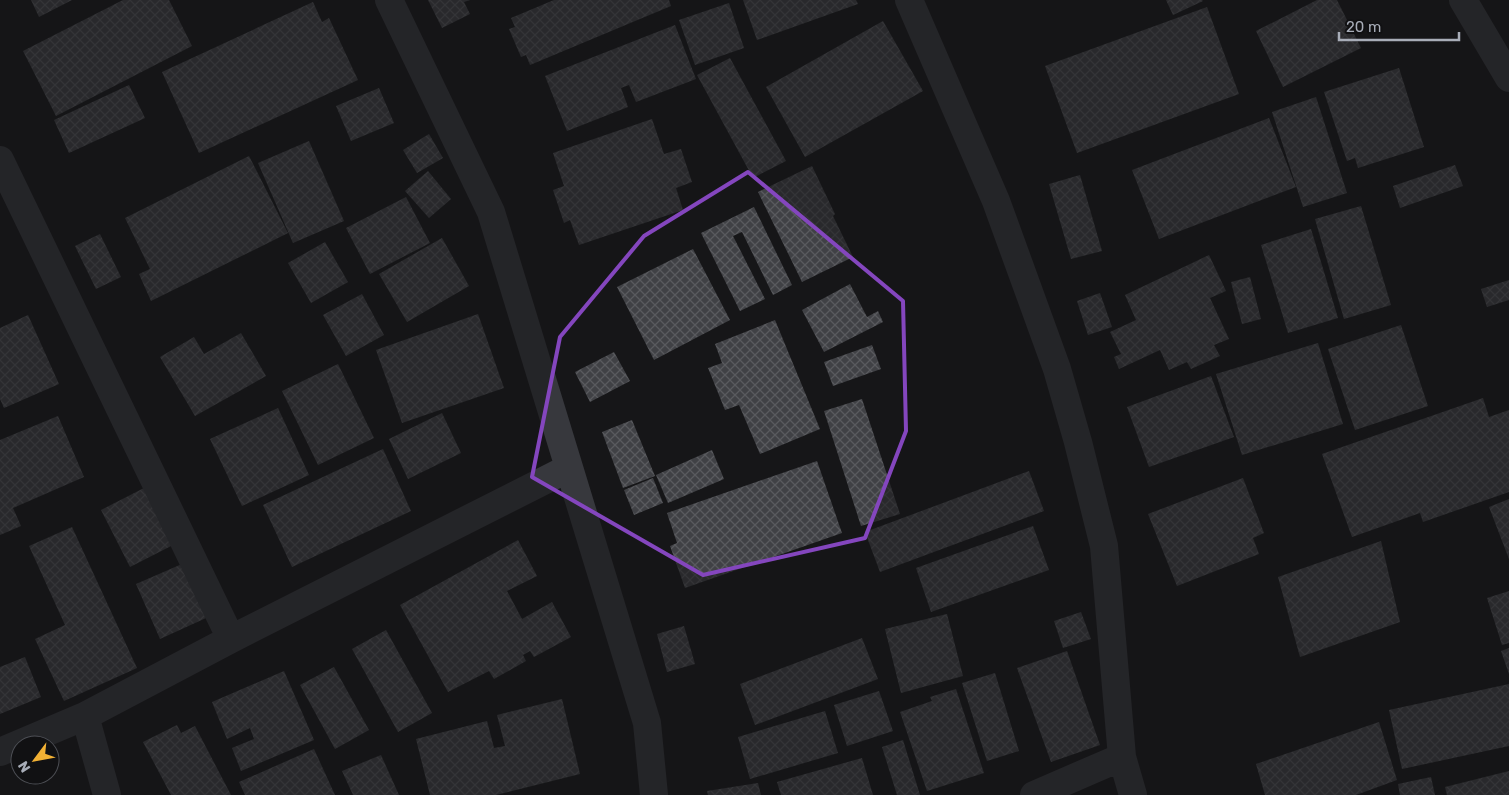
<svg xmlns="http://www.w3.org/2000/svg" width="1509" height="795" viewBox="0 0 1509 795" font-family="Rubik,sans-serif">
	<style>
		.building { fill: url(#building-cross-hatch) }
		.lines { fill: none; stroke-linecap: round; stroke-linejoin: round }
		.street { stroke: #37383d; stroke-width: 28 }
		.marked { fill: none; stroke: #8446be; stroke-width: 4; stroke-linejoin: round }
	</style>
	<defs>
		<pattern id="building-cross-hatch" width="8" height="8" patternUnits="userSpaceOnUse" patternTransform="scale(1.25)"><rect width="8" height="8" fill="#404145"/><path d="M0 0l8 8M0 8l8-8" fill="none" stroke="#595a5e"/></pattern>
	</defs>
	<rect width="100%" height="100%" fill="#161618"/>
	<!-- building -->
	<path class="building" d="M 31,0 L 72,0 L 39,17 Z
		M 123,0 L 169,0 L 192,46 L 56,116 L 23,51 Z
		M 428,0 L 470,0 L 464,2 L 470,14 L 442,28 Z
		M 554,0 L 669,0 L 671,6 L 530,65 L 526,55 L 521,57 L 509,29 L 515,27 L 511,18 Z
		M 743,0 L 856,0 L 858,4 L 757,40 Z
		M 1166,0 L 1202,0 L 1203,1 L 1173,15 Z
		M 1317,0 L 1337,0 L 1361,48 L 1283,87 L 1256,31 Z
		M 313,2 L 322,22 L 329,18 L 358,80 L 199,153 L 162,72 Z
		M 729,3 L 744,48 L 695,65 L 679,20 Z
		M 1207,7 L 1239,94 L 1077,153 L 1045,66 Z
		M 883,21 L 923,91 L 805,157 L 766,87 Z
		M 675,25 L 696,79 L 636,102 L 629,85 L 621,88 L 628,107 L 567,131 L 545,76 Z
		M 730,58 L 786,161 L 753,178 L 697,75 Z
		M 1399,68 L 1424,147 L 1358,168 L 1355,158 L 1347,161 L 1324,92 Z
		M 129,85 L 145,118 L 69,153 L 54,120 Z
		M 379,88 L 394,123 L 351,141 L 336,106 Z
		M 1316,97 L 1347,193 L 1303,207 L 1272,112 Z
		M 1269,118 L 1296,187 L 1159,239 L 1132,170 Z
		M 652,119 L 664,154 L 681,149 L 692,182 L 676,188 L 683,210 L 579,245 L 570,220 L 564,223 L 553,190 L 564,186 L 553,153 Z
		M 429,134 L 443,158 L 417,173 L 403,150 Z
		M 309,141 L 344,221 L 293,243 L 258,163 Z
		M 249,156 L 288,233 L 151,301 L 139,274 L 150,269 L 125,218 Z
		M 1455,165 L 1463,186 L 1400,208 L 1393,186 Z
		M 812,166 L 835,214 L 833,216 L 853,257 L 802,282 L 758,192 Z
		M 428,171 L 451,199 L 429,218 L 405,191 Z
		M 1080,175 L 1102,251 L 1071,259 L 1049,184 Z
		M 406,197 L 430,243 L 370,274 L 346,228 Z
		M 1361,206 L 1391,305 L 1344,319 L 1315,219 Z
		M 754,207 L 792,285 L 773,295 L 742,232 L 733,236 L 765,299 L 740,311 L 701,233 Z
		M 1311,229 L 1338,318 L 1288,333 L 1261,245 Z
		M 100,234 L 121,277 L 96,289 L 75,246 Z
		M 442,238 L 469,286 L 407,322 L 379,274 Z
		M 325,242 L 348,282 L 311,303 L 288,263 Z
		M 693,249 L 730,320 L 654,360 L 617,287 Z
		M 1209,255 L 1226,291 L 1210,298 L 1229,339 L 1214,345 L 1220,356 L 1191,369 L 1187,362 L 1169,370 L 1160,350 L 1119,369 L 1114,357 L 1121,354 L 1110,332 L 1136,320 L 1125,295 Z
		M 1250,277 L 1261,319 L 1242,324 L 1231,282 Z
		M 1509,280 L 1509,300 L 1487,307 L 1481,289 Z
		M 850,284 L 867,317 L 878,311 L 883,322 L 824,352 L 802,310 Z
		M 1100,293 L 1112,327 L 1088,335 L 1077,301 Z
		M 362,294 L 384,335 L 346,356 L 323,315 Z
		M 478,314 L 504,388 L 402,423 L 376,350 Z
		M 28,315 L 59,384 L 4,408 L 0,399 L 0,328 Z
		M 775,320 L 820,429 L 760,454 L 739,405 L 725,410 L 708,368 L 722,363 L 715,344 Z
		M 1401,325 L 1428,406 L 1355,430 L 1328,349 Z
		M 241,333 L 266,376 L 195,416 L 160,357 L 194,337 L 204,354 Z
		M 1318,343 L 1343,424 L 1242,455 L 1216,374 Z
		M 872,345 L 881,369 L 833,386 L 824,362 Z
		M 614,352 L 630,381 L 590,402 L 575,372 Z
		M 338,364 L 374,438 L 318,465 L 282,391 Z
		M 1211,376 L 1234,437 L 1149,467 L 1127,407 Z
		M 1483,398 L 1489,417 L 1509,410 L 1509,492 L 1423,522 L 1420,513 L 1352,537 L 1322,454 Z
		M 862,399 L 900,514 L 861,526 L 824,411 Z
		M 278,408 L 309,475 L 242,506 L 210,439 Z
		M 442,413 L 461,453 L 408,479 L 389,439 Z
		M 58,416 L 84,477 L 13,508 L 21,526 L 0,535 L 0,440 Z
		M 632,420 L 655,476 L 623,488 L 602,432 Z
		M 383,449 L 411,511 L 292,567 L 263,505 Z
		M 712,450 L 724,479 L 668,503 L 656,475 Z
		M 817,461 L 842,533 L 685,588 L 670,546 L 677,543 L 667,513 Z
		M 1029,471 L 1044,511 L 880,572 L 865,532 Z
		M 653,478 L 663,503 L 634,515 L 624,490 Z
		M 1243,478 L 1264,533 L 1253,538 L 1259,554 L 1177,586 L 1148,514 Z
		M 144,488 L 173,545 L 130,567 L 101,510 Z
		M 1509,499 L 1509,559 L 1489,507 Z
		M 1033,526 L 1049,570 L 931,612 L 916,568 Z
		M 72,527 L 137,668 L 64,701 L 35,639 L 65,625 L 29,546 Z
		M 518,540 L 537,576 L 507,591 L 522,619 L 552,602 L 571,637 L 534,657 L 530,651 L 523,655 L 526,661 L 494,679 L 489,671 L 448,692 L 400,605 Z
		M 1381,541 L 1400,622 L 1300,657 L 1278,577 Z
		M 182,564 L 206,618 L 160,639 L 136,584 Z
		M 1509,591 L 1509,643 L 1502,645 L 1487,598 Z
		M 1081,612 L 1091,639 L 1063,648 L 1054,621 Z
		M 947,614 L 963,676 L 901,693 L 885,629 Z
		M 684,626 L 695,664 L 667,672 L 657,634 Z
		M 386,630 L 432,713 L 398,732 L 352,649 Z
		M 862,638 L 878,679 L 755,725 L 740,684 Z
		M 1509,648 L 1509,674 L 1501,651 Z
		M 1067,651 L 1100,745 L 1051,762 L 1017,668 Z
		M 25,657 L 41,697 L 0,714 L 0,667 Z
		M 334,667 L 369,730 L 335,749 L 300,685 Z
		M 284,671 L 314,740 L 241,771 L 232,748 L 254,739 L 250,728 L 227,739 L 212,702 Z
		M 995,673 L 1019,751 L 987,761 L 962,683 Z
		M 1509,684 L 1509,746 L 1402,769 L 1389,710 Z
		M 956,689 L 984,773 L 927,791 L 900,712 L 932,701 L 930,697 Z
		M 879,691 L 893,731 L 847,746 L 834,705 Z
		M 562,699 L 580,774 L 496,795 L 430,795 L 416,739 L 487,721 L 494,748 L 505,746 L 497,715 Z
		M 825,711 L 838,753 L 750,779 L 738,737 Z
		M 1379,722 L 1397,780 L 1356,795 L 1265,795 L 1256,764 Z
		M 177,725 L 181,733 L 195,726 L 231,795 L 171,795 L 143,742 Z
		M 903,740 L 920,795 L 897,795 L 882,747 Z
		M 314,749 L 335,795 L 245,795 L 239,782 Z
		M 381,755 L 399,795 L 353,795 L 342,771 Z
		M 862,758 L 873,795 L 781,795 L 777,782 Z
		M 1509,771 L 1509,795 L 1447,795 L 1445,787 Z
		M 1431,777 L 1435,795 L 1400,795 L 1398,784 Z
		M 758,783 L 761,795 L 708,795 L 707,791 Z"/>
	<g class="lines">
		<!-- street -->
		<path class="street" d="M 389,0 L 491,212 L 647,723 L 654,795
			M 909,0 L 996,201 L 1057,369 L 1078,442 L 1104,546 L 1122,757 L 1133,795
			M 1463,0 L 1509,78
			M 0,160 L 231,639
			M 85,716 L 107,795
			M 0,752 L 85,716 L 231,639 L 569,468
			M 1034,795 L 1122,757"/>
	</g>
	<!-- marked area -->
	<path d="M0 0H1509V795H0ZM 748,172 L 903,301 L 906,431 L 865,538 L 703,575 L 532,477 L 560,337 L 644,236 Z" fill="#161618" fill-opacity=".55" fill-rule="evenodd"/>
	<path class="marked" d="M 748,172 L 903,301 L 906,431 L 865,538 L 703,575 L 532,477 L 560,337 L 644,236 Z"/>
	<!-- north arrow -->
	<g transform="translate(35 760) rotate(238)"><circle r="24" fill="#111113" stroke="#4d4f55"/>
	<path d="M0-4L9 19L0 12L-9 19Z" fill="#f2b134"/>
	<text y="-8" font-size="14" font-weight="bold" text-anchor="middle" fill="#a8adb8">N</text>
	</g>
	<!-- scale -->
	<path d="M1339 32v8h120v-8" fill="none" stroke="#a8adb8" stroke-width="2.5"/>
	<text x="1346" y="32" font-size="15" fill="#a8adb8" stroke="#111113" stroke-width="4" paint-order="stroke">20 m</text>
</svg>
